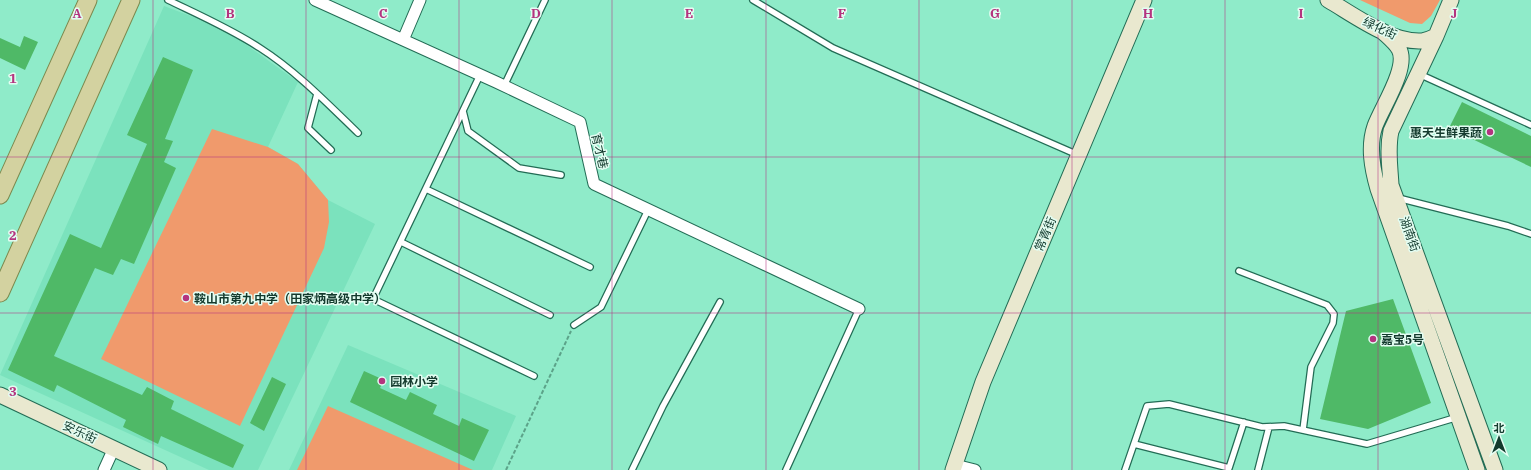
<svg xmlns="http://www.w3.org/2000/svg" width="1531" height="470" viewBox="0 0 1531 470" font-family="'IBM Plex Serif','Noto Sans SC',serif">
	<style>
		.built { fill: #7be2bd }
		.green { fill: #f09a6c }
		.building { fill: #4fb967 }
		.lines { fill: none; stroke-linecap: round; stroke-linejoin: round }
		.lane-casing { stroke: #236c55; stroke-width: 8 }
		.street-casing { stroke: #236c55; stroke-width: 13 }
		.secondary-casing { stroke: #236c55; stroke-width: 17 }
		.primary-casing { stroke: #7c894e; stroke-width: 19 }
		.path { stroke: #5ca389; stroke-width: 2; stroke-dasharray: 4 2; stroke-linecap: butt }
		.lane { stroke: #fff; stroke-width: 5.5 }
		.street { stroke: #fff; stroke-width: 11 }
		.secondary { stroke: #e9e8cf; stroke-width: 15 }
		.primary { stroke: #d3d2a0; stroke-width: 17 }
		.grid { fill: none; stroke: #b4347f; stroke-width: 1; stroke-opacity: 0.55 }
		.poi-dot { fill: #b4347f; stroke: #e3fdf2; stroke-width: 1.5 }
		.labels { text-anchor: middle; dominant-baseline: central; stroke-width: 3; stroke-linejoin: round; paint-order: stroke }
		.street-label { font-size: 12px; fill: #133a2d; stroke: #e3fdf2 }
		.poi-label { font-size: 12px; font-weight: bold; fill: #133a2d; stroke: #e3fdf2; text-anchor: start }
		.grid-label { font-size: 13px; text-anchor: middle; font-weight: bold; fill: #b4347f; stroke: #e3fdf2; stroke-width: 3; stroke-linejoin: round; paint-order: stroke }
	</style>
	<rect width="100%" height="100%" fill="#8febc9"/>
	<!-- built -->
	<path class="built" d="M 164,6 L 196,18 L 241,41 L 298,82 L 268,147 L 298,164 L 328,200 L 375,224 L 258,470 L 209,470 L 0,375 Z
		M 348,345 L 516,416 L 492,470 L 289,470 Z"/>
	<!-- green -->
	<path class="green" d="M 1360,0 L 1440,0 L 1431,16 L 1422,24 L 1410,23 Z
		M 212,129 L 268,147 L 298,164 L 328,200 L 329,222 L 324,248 L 240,426 L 101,359 Z
		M 328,406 L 473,470 L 297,470 Z"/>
	<!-- building -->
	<path class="building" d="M 24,36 L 38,42 L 25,70 L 0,58 L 0,38 L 20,47 Z
		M 163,57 L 193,70 L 165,139 L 173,141 L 164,162 L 176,168 L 134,264 L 121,259 L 113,275 L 95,268 L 54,356 L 142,395 L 147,387 L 174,401 L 171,409 L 244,445 L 233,468 L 161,436 L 158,444 L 123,427 L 126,420 L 57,385 L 54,392 L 8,370 L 70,234 L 101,248 L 147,144 L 127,135 Z
		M 1462,102 L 1531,136 L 1531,167 L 1449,128 Z
		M 1393,299 L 1431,403 L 1368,429 L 1320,419 L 1346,311 Z
		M 364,371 L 384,380 L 380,388 L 406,400 L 410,392 L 437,405 L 433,414 L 459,426 L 462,418 L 489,430 L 474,461 L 350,402 Z
		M 272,377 L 286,384 L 264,431 L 250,423 Z"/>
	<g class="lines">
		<defs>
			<path id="lane" d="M 168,0 C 199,15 231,29 260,48 C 296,71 327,103 358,133
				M 753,0 L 833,48 L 1078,155
				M 1419,74 L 1531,125
				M 480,75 L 373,299 L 534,376
				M 504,86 L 545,0
				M 317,94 L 308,128 L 331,150
				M 463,111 L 468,131 L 519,168 L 561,175
				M 426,189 L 590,267
				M 1398,198 L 1508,226 L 1531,234
				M 401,242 L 550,315
				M 1239,271 L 1327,305 L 1334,314 L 1333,323 L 1311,367 L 1303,430
				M 574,325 L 601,307 L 648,210
				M 1134,444 L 1229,468 L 1244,422
				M 632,470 L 663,406 L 720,302
				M 786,470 L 859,309
				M 1125,470 L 1147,406 L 1169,404 L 1262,427 L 1284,426 L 1367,444 L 1458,417
				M 1258,470 L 1269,427"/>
			<path id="street" d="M 315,0 L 496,82 L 580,122 L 594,184 L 859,309
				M 403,40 L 420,0
				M 955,465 L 975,470
				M 104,470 L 114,448"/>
			<path id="secondary" d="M 1328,0 C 1354,15 1391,43 1422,41 C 1427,40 1432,38 1436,36
				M 1451,0 L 1436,36 L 1391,131 C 1387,149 1390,166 1391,185 L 1495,470
				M 1382,31 C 1387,36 1395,42 1399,49 C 1409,67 1382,107 1375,126 C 1368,146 1372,168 1378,189 L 1477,470
				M 0,395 L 159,470
				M 953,470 L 983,382 L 1144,0"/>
			<path id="primary" d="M 0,195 L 88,0
				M 0,293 L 131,0"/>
		</defs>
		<!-- lane casing -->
		<use href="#lane" class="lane-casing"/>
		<!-- street casing -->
		<use href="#street" class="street-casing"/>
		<!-- secondary casing -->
		<use href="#secondary" class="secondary-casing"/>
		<!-- primary casing -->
		<use href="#primary" class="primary-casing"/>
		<!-- path -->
		<path class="path" d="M 506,470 L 571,331"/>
		<!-- lane -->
		<use href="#lane" class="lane"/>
		<!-- street -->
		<use href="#street" class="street"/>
		<!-- secondary -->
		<use href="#secondary" class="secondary"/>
		<!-- primary -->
		<use href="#primary" class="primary"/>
	</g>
	<!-- grid -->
	<path class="grid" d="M 153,0 L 153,470M 306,0 L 306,470M 459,0 L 459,470M 612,0 L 612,470M 766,0 L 766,470M 919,0 L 919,470M 1072,0 L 1072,470M 1225,0 L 1225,470M 1378,0 L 1378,470M 0,157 L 1531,157M 0,313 L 1531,313"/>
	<!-- markers -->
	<g class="poi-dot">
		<circle cx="1490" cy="132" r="4"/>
		<circle cx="186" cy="298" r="4"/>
		<circle cx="1373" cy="339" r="4"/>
		<circle cx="382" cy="381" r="4"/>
	</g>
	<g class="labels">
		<!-- street labels -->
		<g class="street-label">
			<text transform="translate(1380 28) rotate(25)">绿化街</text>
			<text transform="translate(600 151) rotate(77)">育才巷</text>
			<text transform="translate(1045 234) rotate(-67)">常青街</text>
			<text transform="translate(1410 234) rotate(70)">湖南街</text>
			<text transform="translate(80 432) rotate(25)">安乐街</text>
		</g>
		<!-- poi labels -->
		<g class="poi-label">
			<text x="1482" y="132" text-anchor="end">惠天生鲜果蔬</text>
			<text x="194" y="298">鞍山市第九中学（田家炳高级中学）</text>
			<text x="1381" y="339">嘉宝5号</text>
			<text x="390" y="381">园林小学</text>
		</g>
	</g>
	<g class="grid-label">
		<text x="77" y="18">A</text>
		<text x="230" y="18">B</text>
		<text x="383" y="18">C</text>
		<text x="536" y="18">D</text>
		<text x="689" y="18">E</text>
		<text x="842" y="18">F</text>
		<text x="995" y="18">G</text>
		<text x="1148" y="18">H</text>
		<text x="1301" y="18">I</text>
		<text x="1454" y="18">J</text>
		<text x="13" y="83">1</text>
		<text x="13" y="240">2</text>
		<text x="13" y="396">3</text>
	</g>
	<!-- north arrow -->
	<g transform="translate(1499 438)" stroke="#e3fdf2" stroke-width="3" paint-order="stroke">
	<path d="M0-3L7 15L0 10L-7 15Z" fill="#133a2d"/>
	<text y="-6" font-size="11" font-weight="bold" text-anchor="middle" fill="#133a2d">北</text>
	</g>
</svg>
